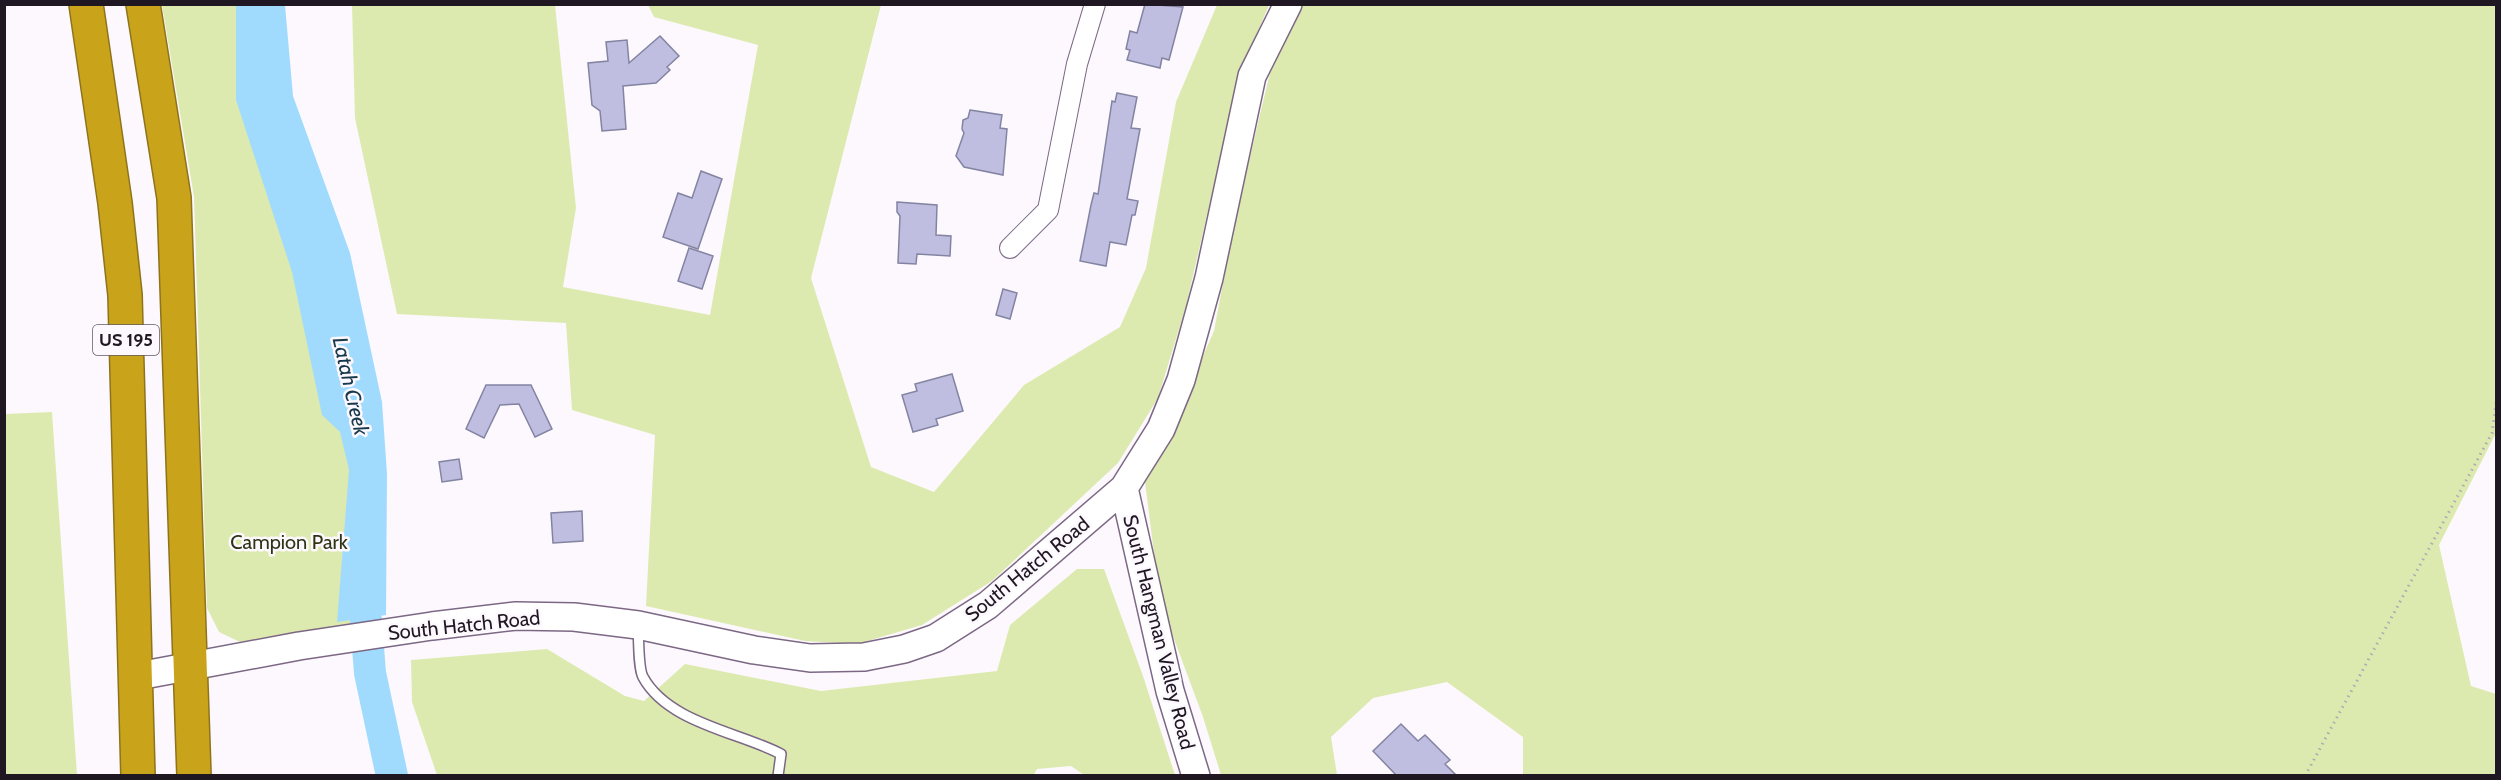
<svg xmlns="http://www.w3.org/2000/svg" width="2501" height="780" viewBox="0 0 2501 780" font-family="Cabin,sans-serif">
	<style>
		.green { fill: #ddeaaf }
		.water { fill: #a0dbfd }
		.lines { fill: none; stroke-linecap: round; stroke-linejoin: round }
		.river { stroke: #a0dbfd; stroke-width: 32 }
		.building { fill: #bfbee1; stroke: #8383a2; stroke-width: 1.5 }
		.lane-casing { stroke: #7c6884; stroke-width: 12 }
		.street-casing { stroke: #7c6884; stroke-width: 22 }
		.secondary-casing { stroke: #7c6884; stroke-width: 30 }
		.highway-casing { stroke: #8e731d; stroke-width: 36 }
		.path { stroke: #b0aab2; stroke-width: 3; stroke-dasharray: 1.5 4.5; stroke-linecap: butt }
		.lane { stroke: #fff; stroke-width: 9 }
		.street { stroke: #fff; stroke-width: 20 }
		.secondary { stroke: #fff; stroke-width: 27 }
		.highway { stroke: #c9a41a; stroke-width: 33 }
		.labels { text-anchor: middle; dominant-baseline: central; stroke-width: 5; stroke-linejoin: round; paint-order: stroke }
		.shield { fill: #fcf8fe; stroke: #615a64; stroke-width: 1.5 }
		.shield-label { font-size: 18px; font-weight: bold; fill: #1f1722 }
		.park-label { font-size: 20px; fill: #2d3313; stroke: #fcf8fe }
		.street-label { font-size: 20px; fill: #1f1722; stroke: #fcf8fe }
		.water-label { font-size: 21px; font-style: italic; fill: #16384a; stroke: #fcf8fe }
	</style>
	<rect width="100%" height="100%" fill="#fcf8fe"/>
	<!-- green -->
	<path class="green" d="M 162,5 L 263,5 L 369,464 L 376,620 L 240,642 L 219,632 L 207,608 L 194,197 Z
		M 352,5 L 555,5 L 576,208 L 563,287 L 710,315 L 758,45 L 654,17 L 648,5 L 881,5 L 811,278 L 871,467 L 934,492 L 1024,385 L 1120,327 L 1146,268 L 1176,102 L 1217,5 L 1269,5 L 1239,76 L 1186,306 L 1158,398 L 1118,463 L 992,581 L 922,625 L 857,644 L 805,641 L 646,606 L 655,435 L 572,410 L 566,323 L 397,314 L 355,118 Z
		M 1301,5 L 2496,5 L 2496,433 L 2439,545 L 2471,686 L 2496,694 L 2496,775 L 1523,775 L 1523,737 L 1447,682 L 1373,698 L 1331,737 L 1337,775 L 1221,775 L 1203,717 L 1160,601 L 1144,474 L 1184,399 L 1214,331 L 1235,219 L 1275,52 Z
		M 52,412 L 77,775 L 5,775 L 5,414 Z
		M 1077,569 L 1104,569 L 1143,676 L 1175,775 L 1084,775 L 1071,766 L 1037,769 L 1033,776 L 437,775 L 412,702 L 411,660 L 547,649 L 625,696 L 644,701 L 685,664 L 821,691 L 997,671 L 1010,625 Z"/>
	<!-- water -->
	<path class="water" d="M 236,5 L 285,5 L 293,96 L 350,253 L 382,402 L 387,474 L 386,615 L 337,622 L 349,470 L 340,432 L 322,415 L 292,272 L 236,100 Z"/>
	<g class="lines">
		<!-- river -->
		<path class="river" d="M 366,575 L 365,609 L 370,673 L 392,776"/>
	</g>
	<!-- building -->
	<path class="building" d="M 1145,4 L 1183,7 L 1169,60 L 1162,58 L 1160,68 L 1127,60 L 1130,50 L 1126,49 L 1130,31 L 1137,33 Z
		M 660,36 L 679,56 L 667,67 L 670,70 L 656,83 L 623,86 L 626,129 L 602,131 L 600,111 L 592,105 L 588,63 L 608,61 L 606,42 L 627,40 L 629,63 Z
		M 1117,93 L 1137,97 L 1131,128 L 1140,129 L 1127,199 L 1138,201 L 1135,215 L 1132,215 L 1126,245 L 1110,242 L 1106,266 L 1080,261 L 1091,205 L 1094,193 L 1098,194 L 1112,101 L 1115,102 Z
		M 970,110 L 1002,115 L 1000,128 L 1007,129 L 1003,175 L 964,167 L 956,156 L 964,133 L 962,129 L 963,120 L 968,118 Z
		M 701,171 L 722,179 L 698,249 L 663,237 L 678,193 L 692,198 Z
		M 897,202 L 937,205 L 936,235 L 951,236 L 950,256 L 917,254 L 916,264 L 898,263 L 900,216 L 897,212 Z
		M 689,248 L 713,256 L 702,289 L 678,281 Z
		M 1003,289 L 1017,293 L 1010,319 L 996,315 Z
		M 952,374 L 963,411 L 936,419 L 938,425 L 913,432 L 902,395 L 917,391 L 915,384 Z
		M 486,385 L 531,385 L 552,429 L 535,437 L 519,404 L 500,405 L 484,438 L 466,429 Z
		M 459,459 L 462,479 L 442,482 L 439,462 Z
		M 582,511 L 583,541 L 553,543 L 551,513 Z
		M 1401,724 L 1418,741 L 1425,735 L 1450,760 L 1445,764 L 1457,776 L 1397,776 L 1373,751 Z"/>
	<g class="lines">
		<defs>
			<path id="lane" d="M 638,627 C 639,639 638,668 643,677 C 668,723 739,732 781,754 L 778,776"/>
			<path id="street" d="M 1010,248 L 1048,210 L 1077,64 L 1095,4"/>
			<path id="secondary" d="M 1124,488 L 1170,691 L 1196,776
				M 133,677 L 299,646 L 432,626 L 516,616 L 574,617 L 638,625 L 754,650 L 810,658 L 864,657 L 904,649 L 936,638 L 988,605 L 1124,488 L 1161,429 L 1181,380 L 1209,278 L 1252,76 L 1288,4"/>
			<path id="highway" d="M 86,4 L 115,203 L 125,295 L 138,776
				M 143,4 L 174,198 L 194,776"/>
		</defs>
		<!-- lane casing -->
		<use href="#lane" class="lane-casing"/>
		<!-- street casing -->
		<use href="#street" class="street-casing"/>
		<!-- secondary casing -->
		<use href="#secondary" class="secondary-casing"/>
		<!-- highway casing -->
		<use href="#highway" class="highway-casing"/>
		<!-- path -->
		<path class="path" d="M 2305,776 L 2492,433 L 2496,403"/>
		<!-- lane -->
		<use href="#lane" class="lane"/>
		<!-- street -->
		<use href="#street" class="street"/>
		<!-- secondary -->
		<use href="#secondary" class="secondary"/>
		<!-- highway -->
		<use href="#highway" class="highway"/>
	</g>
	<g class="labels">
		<!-- shield labels -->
		<rect class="shield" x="93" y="325" width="66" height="30" rx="4.5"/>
		<g class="shield-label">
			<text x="126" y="340">US 195</text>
		</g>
		<!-- park labels -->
		<g class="park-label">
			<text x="289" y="542">Campion Park</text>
		</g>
		<!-- street labels -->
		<g class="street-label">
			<text transform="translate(1027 569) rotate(-39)">South Hatch Road</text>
			<text transform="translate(464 625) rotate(-6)">South Hatch Road</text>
			<text transform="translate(1159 632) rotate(76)">South Hangman Valley Road</text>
		</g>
		<!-- water labels -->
		<g class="water-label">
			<text transform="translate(351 386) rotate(77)">Latah Creek</text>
		</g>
	</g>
	<!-- border -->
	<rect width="2501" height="780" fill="none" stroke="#1f1722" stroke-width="12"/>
</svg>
